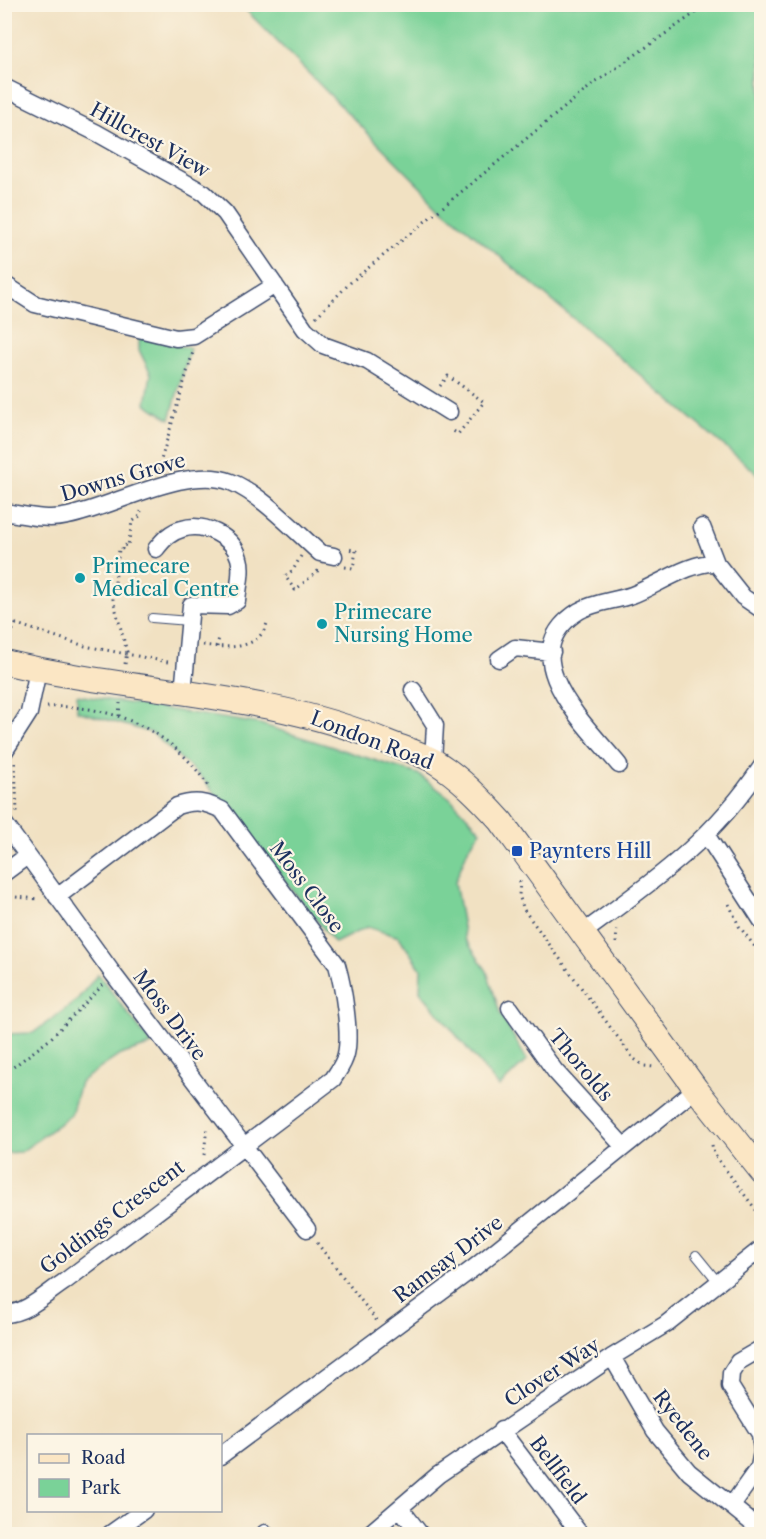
<svg xmlns="http://www.w3.org/2000/svg" width="766" height="1539" viewBox="0 0 766 1539" font-family="'Libre Caslon Text',serif">
	<style>
		.green { fill: #7ad298; stroke: #4a807b; stroke-width: 1.5 }
		.lines { fill: none; stroke-linecap: round; stroke-linejoin: round }
		.service-casing { stroke: #3b4a6d; stroke-width: 10 }
		.minor-casing { stroke: #3b4a6d; stroke-width: 19 }
		.secondary-casing { stroke: #3b4a6d; stroke-width: 26 }
		.path { stroke: #3b4a6d; stroke-width: 3; stroke-dasharray: 1.5 4.5; stroke-linecap: butt }
		.service { stroke: #fff; stroke-width: 8 }
		.minor { stroke: #fff; stroke-width: 16 }
		.secondary { stroke: #fbe6c4; stroke-width: 24 }
		.culture-dot { fill: #0f9aa8; stroke: #fcf5e5; stroke-width: 2 }
		.transit-dot { fill: #1a4fb4; stroke: #fcf5e5; stroke-width: 2 }
		.labels { text-anchor: middle; dominant-baseline: central; stroke-width: 4.5; stroke-linejoin: round; paint-order: stroke }
		.street-label { font-size: 20px; fill: #1b2f5e; stroke: #fcf5e5 }
		.culture-label { font-size: 20px; fill: #0d838f; stroke: #fcf5e5; text-anchor: start }
		.transit-label { font-size: 20px; fill: #164399; stroke: #fcf5e5; text-anchor: start }
	</style>
	<rect width="100%" height="100%" fill="#fcf5e5"/>
	<filter id="ink" filterUnits="userSpaceOnUse"><feTurbulence type="fractalNoise" baseFrequency=".0167" numOctaves="2"/><feDisplacementMap in="SourceGraphic" scale="12" xChannelSelector="R" yChannelSelector="G"/><feConvolveMatrix kernelMatrix="1 2 1 2 8 2 1 2 1" color-interpolation-filters="sRGB"/></filter>
	<filter id="wash" filterUnits="userSpaceOnUse"><feTurbulence type="fractalNoise" baseFrequency=".008" numOctaves="4" result="noise"/><feDisplacementMap in="SourceGraphic" scale="24" xChannelSelector="R" yChannelSelector="G"/><feGaussianBlur stdDeviation="1.35" result="paint"/><feColorMatrix in="noise" values="0 0 0 0 0 0 0 0 0 0 0 0 0 0 0 0 0 1.4 0 .05"/><feComposite in="paint" operator="in"/></filter>
	<g filter="url(#wash)">
		<rect width="100%" height="100%" fill="#f1e1c2"/>
		<!-- green -->
		<path class="green" d="M 241,5 L 761,5 L 761,477 L 439,205 Z
			M 139,337 L 190,348 L 170,419 L 146,404 L 151,374 L 139,350 Z
			M 77,695 L 260,724 L 418,774 L 450,798 L 481,831 L 469,847 L 455,882 L 465,939 L 487,971 L 500,1013 L 527,1060 L 499,1087 L 420,991 L 421,969 L 399,937 L 367,927 L 335,943 L 203,779 L 152,733 L 77,711 Z
			M 98,974 L 152,1045 L 120,1055 L 80,1082 L 71,1115 L 21,1152 L 5,1153 L 5,1034 L 33,1033 L 76,1001 Z"/>
	</g>
	<g filter="url(#ink)">
		<g class="lines">
			<defs>
				<path id="service" d="M 152,618 L 189,621
					M 696,1255 L 718,1282"/>
				<path id="minor" d="M 4,87 L 97,133 L 204,193 L 225,213 L 305,329 L 323,345 L 367,361 L 449,412
					M 4,284 L 35,304 L 176,338 L 194,336 L 275,285
					M 4,512 C 25,515 47,521 68,516 C 114,507 187,464 231,482 C 261,494 295,531 320,553 L 334,556
					M 702,527 L 716,563
					M 156,549 C 163,540 170,532 182,529 C 203,522 233,536 239,558 C 243,570 238,588 237,601 L 228,606 L 191,605 L 183,693
					M 499,659 L 515,648 L 552,652
					M 413,690 L 435,725 L 433,761
					M 4,752 L 29,713 L 38,670
					M 619,765 C 586,725 509,655 579,611 C 594,602 615,601 632,595 C 656,586 691,561 716,563 L 743,597 L 762,610
					M 4,823 L 114,975 L 307,1229
					M 707,836 L 762,921
					M 4,873 L 27,856
					M 584,932 C 655,880 712,841 762,766
					M 510,1008 L 555,1071 L 624,1147
					M 4,1314 C 26,1314 47,1293 64,1282 L 333,1079 C 338,1071 344,1064 346,1054 C 351,1033 343,986 337,965 L 222,810 C 205,802 195,800 177,806 L 57,897
					M 762,1348 L 738,1362 L 731,1373 L 730,1386 L 760,1434 L 762,1451
					M 612,1357 L 655,1431 L 689,1472 L 762,1531
					M 501,1430 L 580,1534
					M 220,1456 L 475,1267 L 696,1089
					M 732,1505 L 759,1467 L 762,1452
					M 400,1508 L 420,1534
					M 265,1533 L 266,1534
					M 110,1534 L 144,1510
					M 369,1534 L 438,1475 L 612,1357 L 666,1324 L 762,1248"/>
				<path id="secondary" d="M 4,662 C 132,693 265,691 387,742 C 402,748 420,753 434,761 C 460,777 481,799 501,821 L 696,1089 L 762,1172"/>
			</defs>
			<!-- service casing -->
			<use href="#service" class="service-casing"/>
			<!-- minor casing -->
			<use href="#minor" class="minor-casing"/>
			<!-- secondary casing -->
			<use href="#secondary" class="secondary-casing"/>
			<!-- path -->
			<path class="path" d="M 316,317 L 351,282 L 592,85 L 708,4
				M 440,386 L 448,376 L 484,402 L 458,434 L 450,429
				M 158,470 L 193,352
				M 301,556 L 293,570 L 285,576 L 295,590 L 319,570
				M 345,567 L 353,568 L 356,551 L 349,549
				M 4,620 L 85,646 L 168,662
				M 7,641 L 16,624
				M 203,645 C 226,648 259,651 267,623
				M 217,647 L 219,637
				M 125,664 L 127,652 L 113,599 L 119,549 L 122,549 L 123,545 L 128,546 L 132,522 L 140,516 L 141,511
				M 47,707 C 111,703 176,732 209,788
				M 119,716 L 120,703
				M 15,763 L 17,813
				M 520,881 L 519,895 L 524,910 L 633,1058 L 644,1066 L 654,1067
				M 4,896 L 39,899
				M 729,904 L 739,926 L 762,956
				M 616,943 L 617,929
				M 4,1074 L 49,1040 L 103,985
				M 712,1145 L 714,1154 L 762,1218
				M 204,1155 L 207,1126
				M 317,1243 L 377,1321"/>
			<!-- service -->
			<use href="#service" class="service"/>
			<!-- minor -->
			<use href="#minor" class="minor"/>
			<!-- secondary -->
			<use href="#secondary" class="secondary"/>
		</g>
	</g>
	<!-- markers -->
	<g class="culture-dot">
		<circle cx="80" cy="578" r="6"/>
		<circle cx="322" cy="624" r="6"/>
	</g>
	<rect class="transit-dot" x="511" y="845" width="12" height="12" rx="3"/>
	<g class="labels">
		<!-- street labels -->
		<g class="street-label">
			<text transform="translate(150 140) rotate(29)">Hillcrest View</text>
			<text transform="translate(123 477) rotate(-16)">Downs Grove</text>
			<text transform="translate(372 740) rotate(21)">London Road</text>
			<text transform="translate(307 887) rotate(53)">Moss Close</text>
			<text transform="translate(170 1015) rotate(53)">Moss Drive</text>
			<text transform="translate(581 1065) rotate(50)">Thorolds</text>
			<text transform="translate(112 1217) rotate(-37)">Goldings Crescent</text>
			<text transform="translate(448 1259) rotate(-37)">Ramsay Drive</text>
			<text transform="translate(552 1372) rotate(-33)">Clover Way</text>
			<text transform="translate(683 1425) rotate(52)">Ryedene</text>
			<text transform="translate(558 1470) rotate(53)">Bellfield</text>
		</g>
		<!-- culture labels -->
		<g class="culture-label">
			<text x="92" y="566">Primecare<tspan x="92" dy="23">Medical Centre</tspan></text>
			<text x="334" y="612">Primecare<tspan x="334" dy="23">Nursing Home</tspan></text>
		</g>
		<!-- transit labels -->
		<g class="transit-label">
			<text x="529" y="851">Paynters Hill</text>
		</g>
	</g>
	<!-- margin -->
	<rect width="766" height="1539" fill="none" stroke="#fcf5e5" stroke-width="24"/>
	<!-- legend -->
	<rect x="27" y="1434" width="195" height="78" fill="#fcf5e5" stroke="#a2a6af" stroke-width="1.5"/>
	<rect x="39" y="1454" width="30" height="9" fill="#fbe6c4" stroke="#a2a6af" stroke-width="1.5"/>
	<text x="81" y="1464" font-size="18" fill="#1b2f5e">Road</text>
	<rect x="39" y="1479" width="30" height="18" fill="#7ad298" stroke="#a2a6af" stroke-width="1.5"/>
	<text x="81" y="1494" font-size="18" fill="#1b2f5e">Park</text>
</svg>
